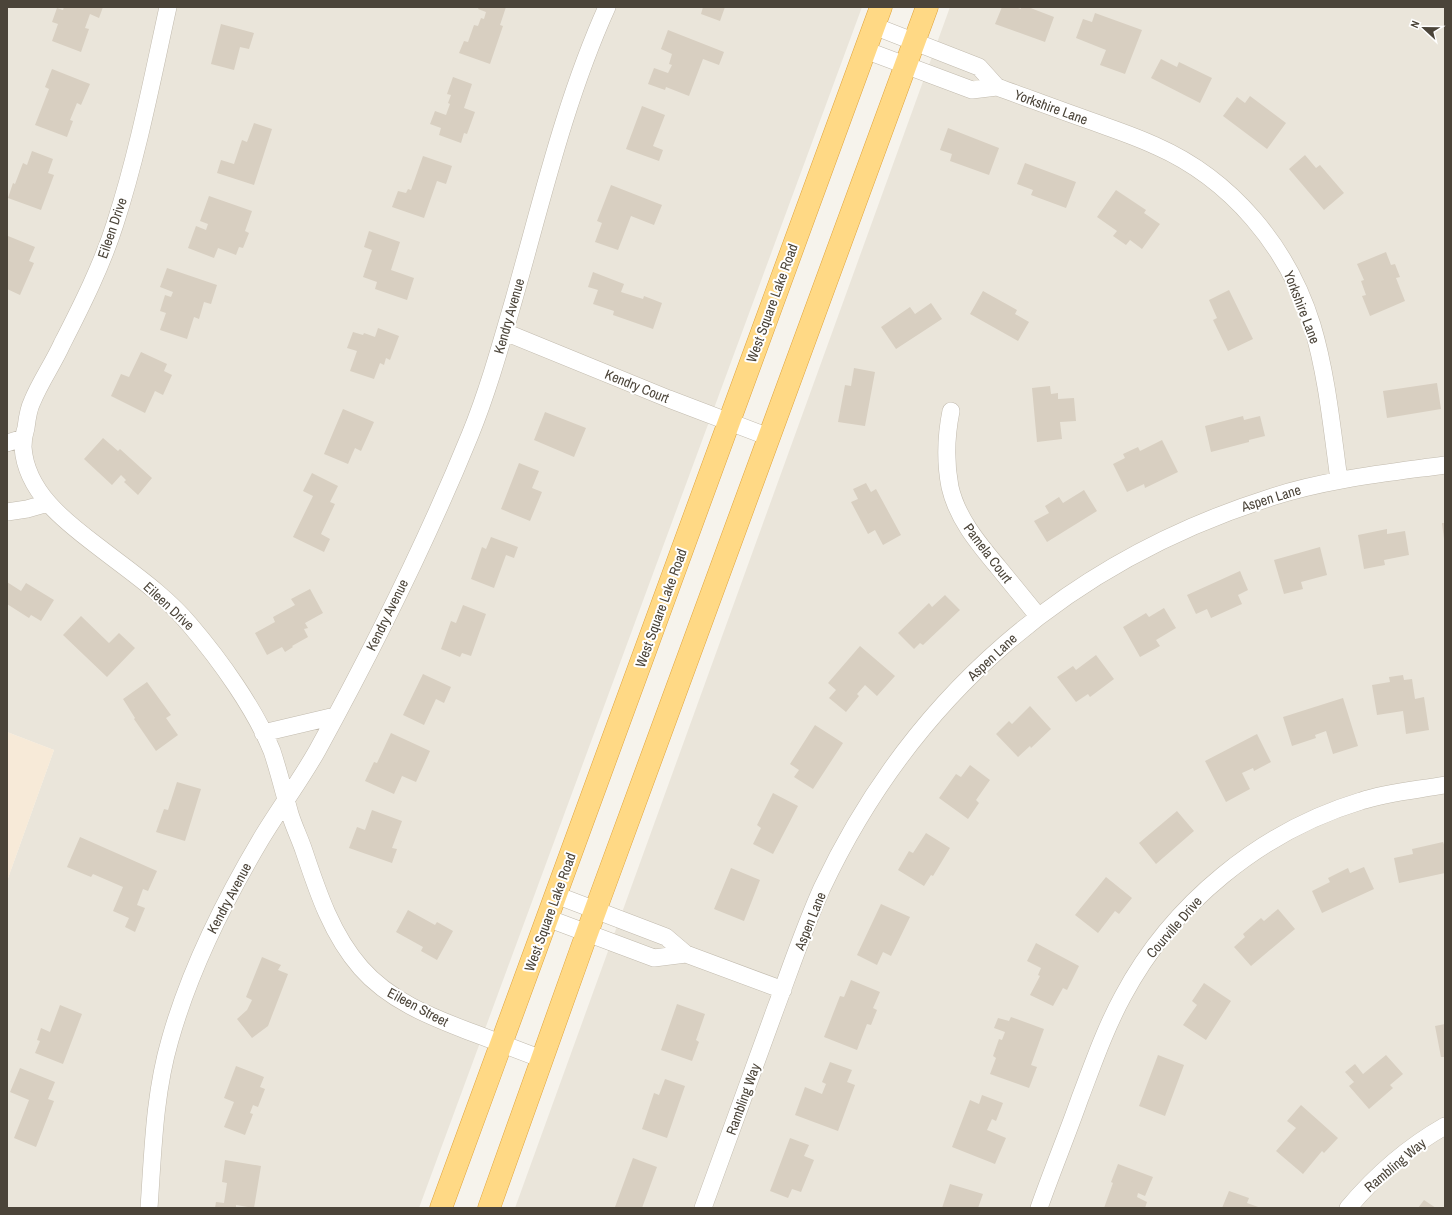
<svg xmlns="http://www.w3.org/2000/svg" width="1452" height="1215" viewBox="0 0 1452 1215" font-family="'Archivo Narrow',sans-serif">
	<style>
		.residential { fill: #eae5da }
		.commercial { fill: #f7ead8 }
		.building { fill: #d8cfc1 }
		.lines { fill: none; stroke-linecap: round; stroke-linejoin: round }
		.minor-casing { stroke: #c2bbae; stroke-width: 18 }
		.trunk-casing { stroke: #e0a43c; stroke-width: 23 }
		.minor { stroke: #fff; stroke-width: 17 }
		.trunk { stroke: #ffd985; stroke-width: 22 }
		.labels { text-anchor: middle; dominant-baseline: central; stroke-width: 4; stroke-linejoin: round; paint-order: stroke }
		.street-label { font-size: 14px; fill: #4b4439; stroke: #fff }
	</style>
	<rect width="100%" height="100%" fill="#f6f3ec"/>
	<!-- residential -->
	<path class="residential" d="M 7,7 L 862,7 L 419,1208 L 7,1208 L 7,881 L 54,750 L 7,732 Z
		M 950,7 L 1445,7 L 1445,1208 L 515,1208 Z"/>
	<!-- commercial -->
	<path class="commercial" d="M 7,732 L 54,750 L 7,881 Z"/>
	<!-- building -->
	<path class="building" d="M 64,7 L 103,7 L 99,18 L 90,14 L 85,28 L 89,29 L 81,52 L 52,41 L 58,24 L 52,22 L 57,8 L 63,10 Z
		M 479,7 L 506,7 L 500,25 L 503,26 L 490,64 L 459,53 L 464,41 L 468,42 L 474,25 L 478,26 L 481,18 L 484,19 L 486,12 L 478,9 Z
		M 703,7 L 725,7 L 720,21 L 701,14 Z
		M 1002,7 L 1015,7 L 1021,9 L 1021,7 L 1028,7 L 1054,17 L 1045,42 L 995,24 Z
		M 1095,13 L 1142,30 L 1125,74 L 1100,65 L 1106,50 L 1076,38 L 1083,19 L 1092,22 Z
		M 221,24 L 254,33 L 249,49 L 240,47 L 234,70 L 211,64 Z
		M 668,30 L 724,52 L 719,65 L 703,59 L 689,96 L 666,87 L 665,90 L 648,84 L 654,68 L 668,73 L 672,65 L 669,64 L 672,54 L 661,49 Z
		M 1161,59 L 1177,67 L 1179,62 L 1212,78 L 1200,103 L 1151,78 Z
		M 52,69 L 90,84 L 81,105 L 77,103 L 70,120 L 73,121 L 67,137 L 35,125 L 49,89 L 45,87 Z
		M 453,77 L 472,84 L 464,108 L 475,112 L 467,134 L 464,133 L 461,143 L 439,135 L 441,128 L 430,124 L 435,111 L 446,115 L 450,104 L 448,103 L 451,95 L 447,94 Z
		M 1250,96 L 1286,123 L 1267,149 L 1223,116 L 1237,97 L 1245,103 Z
		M 642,106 L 665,115 L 653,146 L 663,150 L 659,161 L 626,149 Z
		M 254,123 L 272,129 L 254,185 L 217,173 L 221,160 L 234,164 L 242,140 L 247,142 Z
		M 948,128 L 999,148 L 989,175 L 950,161 L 952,154 L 940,150 Z
		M 32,151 L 53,159 L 48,173 L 54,175 L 41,210 L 8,198 L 13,183 L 15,184 L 23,163 L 27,165 Z
		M 1305,155 L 1316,168 L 1320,165 L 1344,193 L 1324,210 L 1289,169 Z
		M 423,156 L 452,166 L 446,184 L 437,181 L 424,218 L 392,207 L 398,191 L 406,193 L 408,189 L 411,190 Z
		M 1025,163 L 1076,182 L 1066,208 L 1031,195 L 1033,190 L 1017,184 Z
		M 611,185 L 662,205 L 654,225 L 631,216 L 618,250 L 595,242 L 602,223 L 597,221 Z
		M 1116,190 L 1146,210 L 1144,213 L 1160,224 L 1142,249 L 1130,240 L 1126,245 L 1113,236 L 1117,231 L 1097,217 Z
		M 209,196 L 252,211 L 245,231 L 249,233 L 243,248 L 239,247 L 236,255 L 218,248 L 214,258 L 188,248 L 196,226 L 206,230 L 208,224 L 200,221 Z
		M 369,231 L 400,242 L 391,270 L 414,278 L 407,300 L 375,289 L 377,282 L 363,277 L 372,250 L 364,247 Z
		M 8,236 L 35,247 L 29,261 L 34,263 L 20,295 L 7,289 L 7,238 Z
		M 1386,252 L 1391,265 L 1395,264 L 1400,277 L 1396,278 L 1405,301 L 1370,316 L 1362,296 L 1366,295 L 1361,281 L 1364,280 L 1357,264 Z
		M 167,268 L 217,285 L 211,304 L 204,302 L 199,319 L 194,317 L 187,339 L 160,330 L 166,313 L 160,311 L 165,295 L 171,297 L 173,292 L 160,287 Z
		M 593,272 L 624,284 L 621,292 L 643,299 L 644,296 L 662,303 L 653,329 L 613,315 L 614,311 L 593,304 L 598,290 L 588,287 Z
		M 1229,290 L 1253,339 L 1228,351 L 1213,320 L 1217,318 L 1209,300 Z
		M 983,291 L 1017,310 L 1015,314 L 1029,322 L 1018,341 L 970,314 Z
		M 931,303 L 942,319 L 896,349 L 881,327 L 910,307 L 915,314 Z
		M 378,328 L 399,336 L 390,360 L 386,358 L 384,365 L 380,363 L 374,379 L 350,371 L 357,351 L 347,348 L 353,332 L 363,335 L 364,333 L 375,337 Z
		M 141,352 L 167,364 L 164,371 L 172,375 L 163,395 L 155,391 L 145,413 L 111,396 L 121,374 L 129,377 Z
		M 854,368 L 875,372 L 865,426 L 838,422 L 845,385 L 851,386 Z
		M 1437,383 L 1441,409 L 1387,418 L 1383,391 Z
		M 1050,386 L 1051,394 L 1058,393 L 1058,399 L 1074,398 L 1076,421 L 1060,422 L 1062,439 L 1037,442 L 1032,388 Z
		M 343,409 L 374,422 L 361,451 L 355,448 L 348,464 L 324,454 Z
		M 545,412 L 586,428 L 574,457 L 534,440 Z
		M 1243,416 L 1244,420 L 1260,416 L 1265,436 L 1249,440 L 1249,442 L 1211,452 L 1205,426 Z
		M 103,438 L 118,451 L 120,449 L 152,478 L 138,495 L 124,482 L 126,480 L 121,475 L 112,485 L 84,459 Z
		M 1162,440 L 1178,472 L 1145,488 L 1144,484 L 1127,492 L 1113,464 L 1125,458 L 1123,454 L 1138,447 L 1140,451 Z
		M 519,463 L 539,471 L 532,488 L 542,492 L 530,521 L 501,509 Z
		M 312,473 L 338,486 L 330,502 L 335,504 L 321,534 L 330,539 L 324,552 L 293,537 L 313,496 L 303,491 Z
		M 866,483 L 871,492 L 876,489 L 901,535 L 883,545 L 875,530 L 868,534 L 851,502 L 858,499 L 853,489 Z
		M 1084,490 L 1097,511 L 1047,542 L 1034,521 L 1049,513 L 1045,506 L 1059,497 L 1063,503 Z
		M 1442,523 L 1445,523 L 1445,539 L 1444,539 Z
		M 1387,529 L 1387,534 L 1405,531 L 1409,555 L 1384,560 L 1385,565 L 1364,569 L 1358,535 Z
		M 491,537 L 518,547 L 514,558 L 506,555 L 494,588 L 471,579 L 482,547 L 486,549 Z
		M 1320,547 L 1327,575 L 1301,582 L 1303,589 L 1284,594 L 1274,560 Z
		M 1240,571 L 1248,590 L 1238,595 L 1242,604 L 1211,618 L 1207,609 L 1196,614 L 1187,595 Z
		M 7,582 L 21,591 L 26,583 L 54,600 L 41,621 L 31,615 L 29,618 L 7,604 Z
		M 310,589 L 323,613 L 305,623 L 308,628 L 304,629 L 308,637 L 292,646 L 293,647 L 285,652 L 282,647 L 267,655 L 255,633 L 275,622 L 273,617 L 295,605 L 291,599 Z
		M 945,595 L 960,610 L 923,645 L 920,643 L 914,649 L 898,633 L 929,603 L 932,607 Z
		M 463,605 L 486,614 L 471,656 L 462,653 L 460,657 L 441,649 L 451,621 L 456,623 Z
		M 1164,608 L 1176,628 L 1156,640 L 1160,646 L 1140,657 L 1123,627 L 1146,613 L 1149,617 Z
		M 81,616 L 109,643 L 119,633 L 135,648 L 107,677 L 63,635 Z
		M 860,646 L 895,676 L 877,696 L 865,685 L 857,694 L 859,696 L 846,712 L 829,698 L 836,690 L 828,683 Z
		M 1096,655 L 1114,679 L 1090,697 L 1088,694 L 1076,702 L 1057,677 L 1073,666 L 1076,670 Z
		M 423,674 L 451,687 L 444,703 L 436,699 L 424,725 L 403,715 Z
		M 1403,675 L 1404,680 L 1412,679 L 1415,699 L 1424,697 L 1429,730 L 1406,734 L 1403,711 L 1377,715 L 1372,685 L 1390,682 L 1389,677 Z
		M 147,682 L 171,715 L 166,718 L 178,735 L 156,751 L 134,719 L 135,718 L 123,699 Z
		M 1343,698 L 1358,746 L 1333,754 L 1326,731 L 1315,735 L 1316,738 L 1292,746 L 1283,717 Z
		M 1030,706 L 1051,729 L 1031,748 L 1030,746 L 1018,757 L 996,734 L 1009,721 L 1012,724 Z
		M 815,725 L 843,743 L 813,789 L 794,777 L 799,770 L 790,764 Z
		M 391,733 L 430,751 L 416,782 L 402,776 L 394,794 L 365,781 L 374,762 L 377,763 Z
		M 1257,734 L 1271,762 L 1254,771 L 1253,768 L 1242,773 L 1250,789 L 1226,802 L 1205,761 Z
		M 970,765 L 990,780 L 976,800 L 979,803 L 968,819 L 939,798 L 956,774 L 961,777 Z
		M 177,782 L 201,789 L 185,841 L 156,832 L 164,809 L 168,810 Z
		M 773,793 L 798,806 L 773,854 L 753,844 L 761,828 L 757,825 Z
		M 372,810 L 402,821 L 392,848 L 397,849 L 392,863 L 349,848 L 357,827 L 365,830 Z
		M 1177,811 L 1194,831 L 1156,864 L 1139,843 Z
		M 926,833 L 950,848 L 933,876 L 931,875 L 924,886 L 898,870 L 909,851 L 913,853 Z
		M 80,837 L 157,871 L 148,891 L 143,889 L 137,905 L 145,908 L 135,932 L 125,927 L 129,918 L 113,911 L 123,887 L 93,874 L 91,877 L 67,867 Z
		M 1443,842 L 1445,847 L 1445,873 L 1399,883 L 1394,858 L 1413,854 L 1412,849 Z
		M 1364,867 L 1374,889 L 1322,913 L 1312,891 L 1330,882 L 1328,878 L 1348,868 L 1350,873 Z
		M 731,868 L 760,880 L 744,921 L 714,909 Z
		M 1106,877 L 1132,898 L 1119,914 L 1115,911 L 1098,933 L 1075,915 Z
		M 881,904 L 910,917 L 891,956 L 883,952 L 877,965 L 857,955 Z
		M 1278,909 L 1295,929 L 1251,966 L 1234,947 L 1245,937 L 1243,934 L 1261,918 L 1264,921 Z
		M 408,910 L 435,925 L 437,922 L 453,931 L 437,960 L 421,951 L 423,947 L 396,932 Z
		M 1036,943 L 1079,966 L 1067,990 L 1063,988 L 1053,1006 L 1030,995 L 1040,976 L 1038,975 L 1041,968 L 1027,961 Z
		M 262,957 L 281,965 L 278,970 L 288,974 L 268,1026 L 252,1038 L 237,1019 L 247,1010 L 252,1000 L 246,997 Z
		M 851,980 L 880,992 L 873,1008 L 877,1010 L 871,1025 L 867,1024 L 857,1050 L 824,1037 L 840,996 L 844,997 Z
		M 1204,983 L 1231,1001 L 1206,1040 L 1183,1025 L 1197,1005 L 1192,1001 Z
		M 677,1004 L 705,1014 L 696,1040 L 699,1042 L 692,1061 L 661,1050 Z
		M 60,1005 L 82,1014 L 63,1064 L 35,1053 L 40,1041 L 37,1040 L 41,1028 L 50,1032 Z
		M 1011,1017 L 1044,1029 L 1031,1065 L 1037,1067 L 1029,1088 L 990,1074 L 996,1058 L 993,1056 L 999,1039 L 1002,1040 L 1005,1032 L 994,1028 L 998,1018 L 1009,1021 Z
		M 1445,1024 L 1445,1057 L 1441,1057 L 1435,1026 Z
		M 1158,1055 L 1184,1065 L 1165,1116 L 1139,1106 Z
		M 1386,1055 L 1403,1074 L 1390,1085 L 1393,1088 L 1369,1109 L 1349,1086 L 1354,1082 L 1345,1072 L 1355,1064 L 1363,1074 Z
		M 830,1062 L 852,1070 L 847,1082 L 855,1085 L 838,1131 L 795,1115 L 805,1087 L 822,1094 L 826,1084 L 822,1082 Z
		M 236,1066 L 264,1077 L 260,1087 L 265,1089 L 258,1107 L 253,1105 L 250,1113 L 253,1114 L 245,1135 L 224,1127 L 234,1102 L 224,1098 Z
		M 20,1068 L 55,1082 L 48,1099 L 54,1101 L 36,1147 L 14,1138 L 29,1100 L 10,1092 Z
		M 665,1079 L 685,1086 L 667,1138 L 642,1129 L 654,1093 L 659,1095 Z
		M 982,1095 L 1003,1103 L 996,1121 L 992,1119 L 987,1130 L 1006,1138 L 995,1164 L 952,1147 L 970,1100 L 979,1104 Z
		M 1301,1105 L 1338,1138 L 1324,1153 L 1322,1151 L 1303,1174 L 1276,1151 L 1296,1128 L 1287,1121 Z
		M 790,1138 L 809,1145 L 804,1156 L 814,1160 L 801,1192 L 792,1189 L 788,1198 L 770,1191 Z
		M 633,1158 L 657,1167 L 642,1208 L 618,1208 L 615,1207 Z
		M 225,1160 L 261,1166 L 254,1208 L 236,1205 L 236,1208 L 215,1208 L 216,1202 L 224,1203 L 227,1183 L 222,1182 Z
		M 1118,1164 L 1153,1177 L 1145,1196 L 1138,1193 L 1137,1197 L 1147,1202 L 1145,1208 L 1104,1208 L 1113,1183 L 1111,1182 Z
		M 950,1184 L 983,1194 L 978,1208 L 942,1208 Z
		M 1229,1191 L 1249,1198 L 1247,1203 L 1261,1208 L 1222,1208 Z
		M 1424,1200 L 1436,1208 L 1418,1208 Z"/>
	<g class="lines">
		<defs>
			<path id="minor" d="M 168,7 C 152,80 138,153 115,224 C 102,265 82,305 62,344 C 53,364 40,382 32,402 C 28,410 27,420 26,428 C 24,434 23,441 23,447 C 26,493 67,523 100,548 C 131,572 165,595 190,625 C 220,660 255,709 272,751 C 279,772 284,793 290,814 C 294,827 300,839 304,851 C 318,893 332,935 361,968 C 389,1000 429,1016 468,1031 C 493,1040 517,1050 542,1059
				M 874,26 L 979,67 L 997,87 C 1028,98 1059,110 1091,121 C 1113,129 1135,136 1156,146 C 1231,179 1288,247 1312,325 C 1327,375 1332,429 1339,480
				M 865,50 L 972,90 L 997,87
				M 505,332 L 669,399 L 769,437
				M 951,411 C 946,436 945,461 950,487 C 957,518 978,543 998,567 C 1011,583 1025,600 1038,616
				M 7,443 L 23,438
				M 7,512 L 27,509 L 48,503
				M 263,733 L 335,716
				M 556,895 L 666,937 L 686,954 L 783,990
				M 547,918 L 654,958 L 686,954
				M 149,1208 C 153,1152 154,1095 170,1040 C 190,969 223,903 261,839 C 279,809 300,781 317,751 C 373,649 426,543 470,435 C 488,391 501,344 514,299 C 542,200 565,100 607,7
				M 703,1208 C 727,1142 751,1076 775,1010 C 790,970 804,928 822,888 C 913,695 1069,561 1272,497 C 1328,479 1387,473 1445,465
				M 1039,1208 C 1052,1171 1067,1135 1080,1098 C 1093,1064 1105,1029 1123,996 C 1172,904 1261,831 1361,801 C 1388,792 1417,790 1445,785
				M 1348,1208 C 1375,1176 1408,1147 1445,1126"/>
			<path id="trunk" d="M 441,1208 L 881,7
				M 489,1208 L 587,933 L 927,7"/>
		</defs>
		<!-- minor casing -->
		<use href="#minor" class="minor-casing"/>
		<!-- trunk casing -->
		<use href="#trunk" class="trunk-casing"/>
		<!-- minor -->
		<use href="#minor" class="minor"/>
		<!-- trunk -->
		<use href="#trunk" class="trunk"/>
	</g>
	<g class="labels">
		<!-- street labels -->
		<g class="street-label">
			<text transform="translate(1051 107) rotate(20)">Yorkshire Lane</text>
			<text transform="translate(112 228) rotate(-71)">Eileen Drive</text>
			<text transform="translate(772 303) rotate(-70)">West Square Lake Road</text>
			<text transform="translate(1302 307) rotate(69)">Yorkshire Lane</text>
			<text transform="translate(509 316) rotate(-74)">Kendry Avenue</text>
			<text transform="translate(637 386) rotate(22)">Kendry Court</text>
			<text transform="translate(1271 498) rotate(-17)">Aspen Lane</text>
			<text transform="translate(988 553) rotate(53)">Pamela Court</text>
			<text transform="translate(169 606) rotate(43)">Eileen Drive</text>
			<text transform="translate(661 608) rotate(-70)">West Square Lake Road</text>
			<text transform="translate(387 615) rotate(-64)">Kendry Avenue</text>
			<text transform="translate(992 657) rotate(-43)">Aspen Lane</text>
			<text transform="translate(229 898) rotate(-62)">Kendry Avenue</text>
			<text transform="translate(550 912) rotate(-70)">West Square Lake Road</text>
			<text transform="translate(810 921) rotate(-68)">Aspen Lane</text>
			<text transform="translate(1174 927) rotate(-49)">Courville Drive</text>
			<text transform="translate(418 1007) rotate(28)">Eileen Street</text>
			<text transform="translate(743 1099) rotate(-70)">Rambling Way</text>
			<text transform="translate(1395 1165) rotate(-40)">Rambling Way</text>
		</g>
	</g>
	<!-- border -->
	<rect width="1452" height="1215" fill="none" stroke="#4b4439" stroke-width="16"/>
	<!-- north arrow -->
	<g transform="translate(1424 28) rotate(292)" stroke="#ffffff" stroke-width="3" paint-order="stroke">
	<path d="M0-3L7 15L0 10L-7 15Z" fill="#4b4439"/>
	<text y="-6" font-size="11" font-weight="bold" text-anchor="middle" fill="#4b4439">N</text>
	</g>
</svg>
